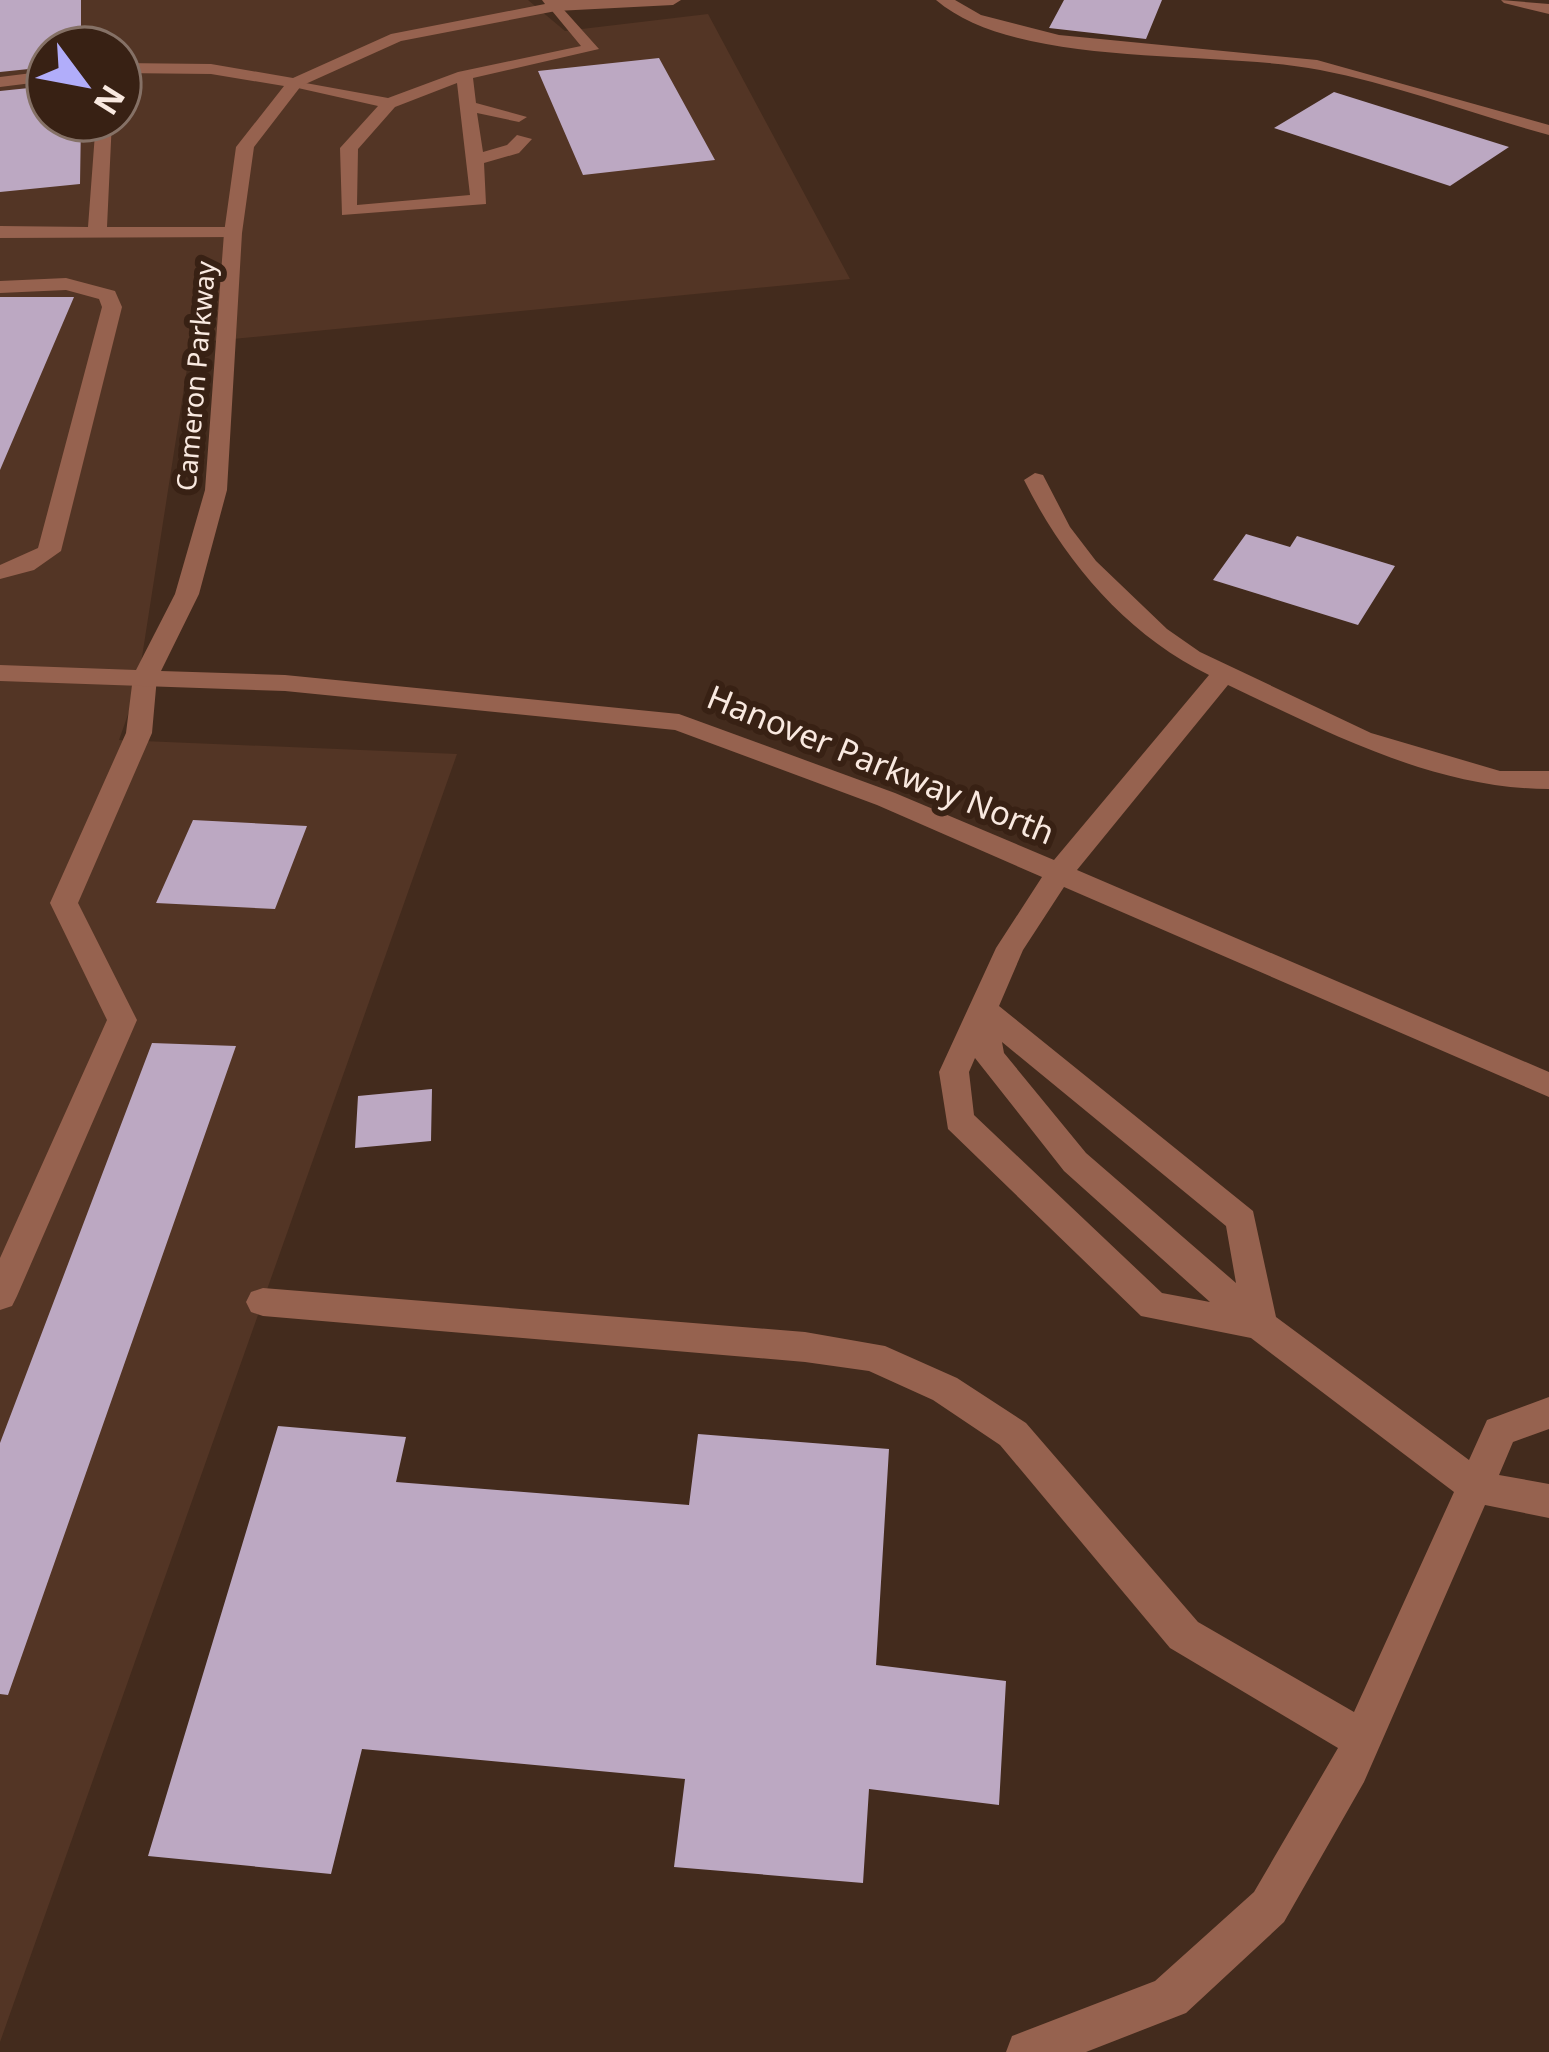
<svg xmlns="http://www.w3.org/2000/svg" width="1549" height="2052" viewBox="0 0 1549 2052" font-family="'Noto Sans',sans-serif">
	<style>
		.built { fill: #533525; fill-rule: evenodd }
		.building { fill: #bca8c2 }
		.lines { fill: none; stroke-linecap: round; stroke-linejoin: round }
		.service { fill: #96624f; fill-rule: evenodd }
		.minor { fill: #96624f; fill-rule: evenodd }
		.labels { text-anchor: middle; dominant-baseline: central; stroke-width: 12; stroke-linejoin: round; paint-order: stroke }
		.far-street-label { font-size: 27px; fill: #f9e9e0; stroke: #382114 }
		.street-label { font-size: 33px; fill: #f9e9e0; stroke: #382114 }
	</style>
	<rect width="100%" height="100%" fill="#432b1d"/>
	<!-- built -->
	<path class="built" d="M 0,0 L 528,0 L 565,31 L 708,14 L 850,279 L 191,343 L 137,689 L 119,740 L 457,754 L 0,2042 ZM 48,48 L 120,48 L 120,120 L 48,120 Z"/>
	<!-- building -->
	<path class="building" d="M 0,0 L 81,0 L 81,48 L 48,48 L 48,67 L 0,72 Z
		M 1064,0 L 1162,0 L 1146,39 L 1049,28 Z
		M 659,58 L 715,160 L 583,175 L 538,71 Z
		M 48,86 L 48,120 L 81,120 L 80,184 L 0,192 L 0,91 Z
		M 1334,92 L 1509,147 L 1450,186 L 1274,128 Z
		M 0,297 L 74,297 L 0,470 Z
		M 1246,534 L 1290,547 L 1297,536 L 1395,566 L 1358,625 L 1213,580 Z
		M 193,820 L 307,826 L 275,909 L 156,903 Z
		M 152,1043 L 236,1046 L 8,1695 L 0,1694 L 0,1443 Z
		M 432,1089 L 431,1141 L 355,1148 L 358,1096 Z
		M 278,1426 L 406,1437 L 396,1482 L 689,1505 L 698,1434 L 889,1449 L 876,1665 L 1006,1681 L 999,1805 L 869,1789 L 863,1883 L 674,1867 L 685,1779 L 362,1749 L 331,1874 L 148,1856 Z"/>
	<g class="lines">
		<!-- service -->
		<path class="service" d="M 556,1 L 599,49 L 473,78 L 476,103 L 527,117 L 519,122 L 477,113 L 483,152 L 507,145 L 517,135 L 532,139 L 519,153 L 484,163 L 486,204 L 342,215 L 340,148 L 378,106 L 289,86 L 289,80 L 388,98 L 458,72 L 581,46 L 548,6 ZM 457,83 L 470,195 L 357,205 L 358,149 L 395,107 Z
			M 96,120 L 112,120 L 107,227 L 233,227 L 240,229 L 240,237 L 0,238 L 0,226 L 88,227 Z
			M 66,278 L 115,291 L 122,307 L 61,551 L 34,570 L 0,579 L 0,565 L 38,548 L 102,307 L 99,299 L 66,290 L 0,293 L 0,281 Z
			M 145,669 L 157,677 L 152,733 L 78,903 L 137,1020 L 17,1296 L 12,1306 L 0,1310 L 0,1258 L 107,1020 L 50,903 L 126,733 L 133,677 Z"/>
		<!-- minor -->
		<path class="minor" d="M 542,0 L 681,0 L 673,5 L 556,11 L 401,41 L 301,86 L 254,147 L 242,233 L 227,490 L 199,594 L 161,671 L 285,675 L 679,714 L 895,793 L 1054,860 L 1209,675 C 1127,635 1064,561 1024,480 L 1035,473 L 1043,475 L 1070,527 L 1096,561 L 1167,629 L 1200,652 L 1371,733 L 1500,771 L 1549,771 L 1549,789 C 1435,789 1329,733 1228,685 L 1077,870 L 1549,1072 L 1549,1097 L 1064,887 L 1023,950 L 999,1006 L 1253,1211 L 1276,1317 L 1469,1460 L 1487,1420 L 1549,1397 L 1549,1429 L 1513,1442 L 1499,1475 L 1549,1484 L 1549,1518 L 1485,1505 L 1364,1782 L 1284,1922 L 1186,2013 L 1086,2052 L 1006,2052 L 1012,2036 L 1155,1981 L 1254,1892 L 1338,1748 L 1170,1648 L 1000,1445 L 933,1400 L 869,1371 L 805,1362 L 263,1316 L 251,1312 L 246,1302 L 251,1292 L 263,1288 L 805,1332 L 885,1346 L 957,1378 L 1026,1423 L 1198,1622 L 1354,1712 L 1454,1492 L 1251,1338 L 1141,1316 L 948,1129 L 939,1072 L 996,948 L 1042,877 L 877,805 L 675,730 L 285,691 L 0,681 L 0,665 L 136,670 L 175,594 L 205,490 L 224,233 L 236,147 L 284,86 L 211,74 L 120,73 L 120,63 L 211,64 L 293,78 L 391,34 L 545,4 ZM 1002,1042 L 1226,1226 L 1236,1283 L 1086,1153 L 1004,1053 ZM 975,1058 L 1064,1171 L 1210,1302 L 1162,1293 L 974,1115 L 969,1072 Z
			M 936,0 L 955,0 L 981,15 L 1059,35 L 1317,60 L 1549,125 L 1549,135 C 1472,114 1398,85 1320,70 C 1215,49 1018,70 936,0 Z
			M 1501,0 L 1549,4 L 1549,14 L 1504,3 Z
			M 48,71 L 48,81 L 0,87 L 0,77 Z"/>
	</g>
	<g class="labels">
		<!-- far-street labels -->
		<g class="far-street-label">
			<text transform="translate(195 376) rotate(-85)">Cameron Parkway</text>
		</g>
		<!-- street labels -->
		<g class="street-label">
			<text transform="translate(881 764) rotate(22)">Hanover Parkway North</text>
		</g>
	</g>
	<!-- north arrow -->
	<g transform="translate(84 84) rotate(122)"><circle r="57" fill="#382114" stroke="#857166" stroke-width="3"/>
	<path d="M0-9L21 45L0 30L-21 45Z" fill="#b1adfa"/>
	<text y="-18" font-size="33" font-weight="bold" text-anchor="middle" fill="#f9e9e0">N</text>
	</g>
</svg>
